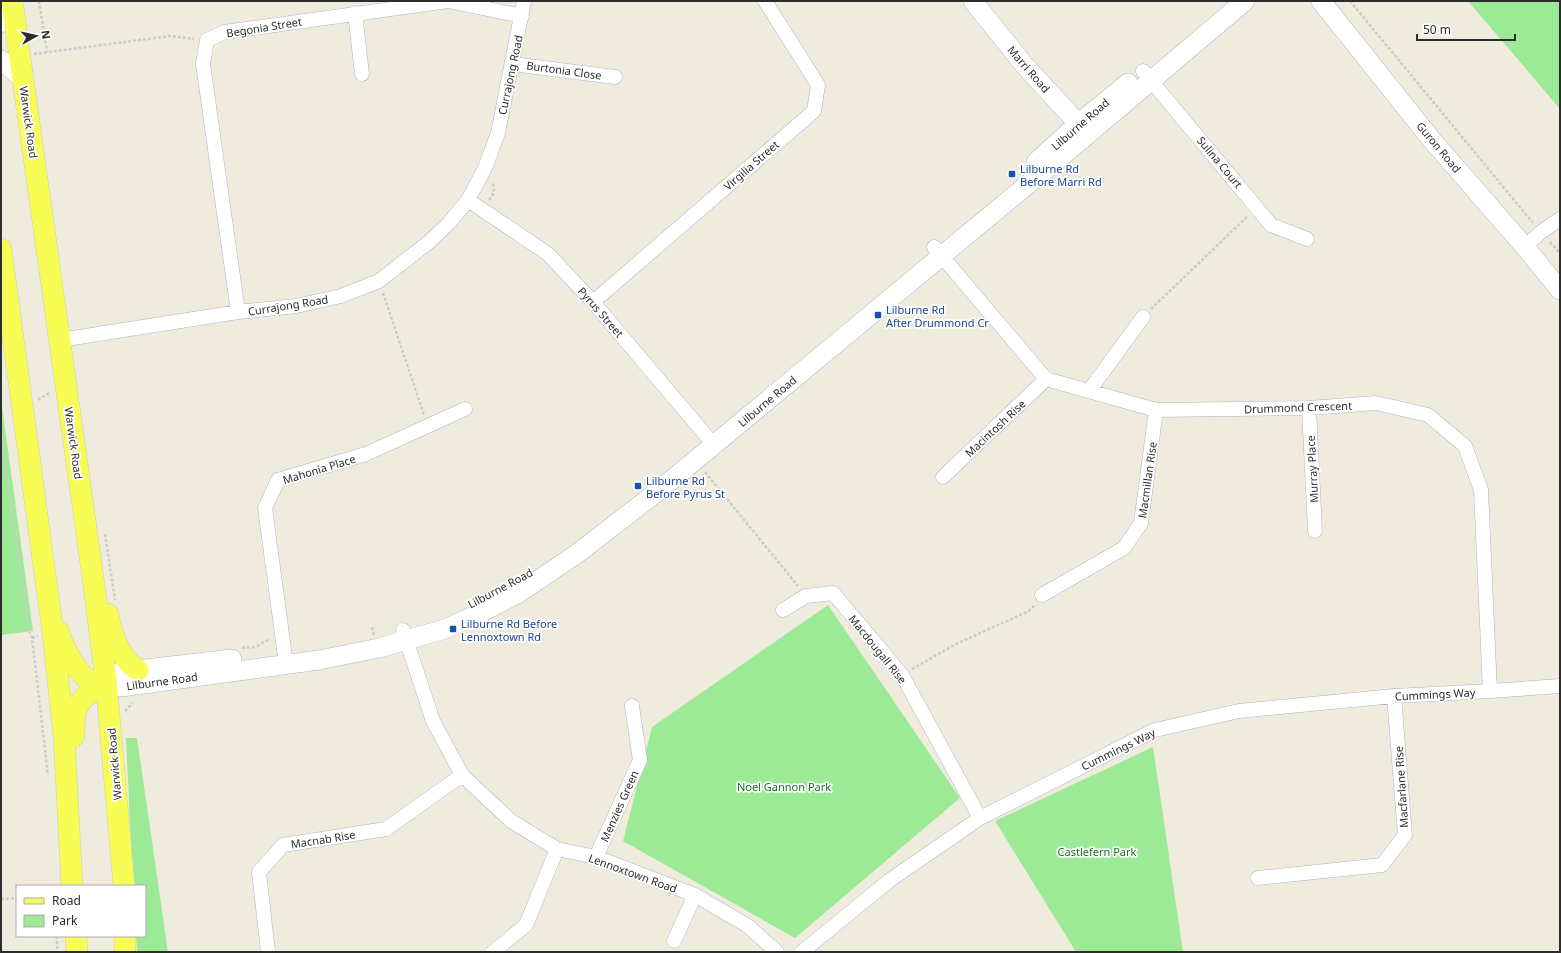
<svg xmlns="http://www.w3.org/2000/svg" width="1561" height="953" viewBox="0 0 1561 953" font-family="'Noto Sans',sans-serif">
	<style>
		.green { fill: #9cea96 }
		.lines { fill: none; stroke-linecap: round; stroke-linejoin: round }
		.street-casing { stroke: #b2b2c1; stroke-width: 15 }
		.secondary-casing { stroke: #b2b2c1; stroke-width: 20 }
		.primary-casing { stroke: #ccc; stroke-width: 22 }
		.path { stroke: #ccc; stroke-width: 2.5; stroke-dasharray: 3 2; stroke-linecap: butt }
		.street { stroke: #fff; stroke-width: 14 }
		.secondary { stroke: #fff; stroke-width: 19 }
		.primary { stroke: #f7fd55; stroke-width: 21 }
		.transit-dot { fill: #1a4fb4; stroke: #fff; stroke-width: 1.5 }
		.labels { text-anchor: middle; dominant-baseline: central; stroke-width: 3.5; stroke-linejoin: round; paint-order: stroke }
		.street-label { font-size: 11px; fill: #2c2c2c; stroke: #fff }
		.transit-label { font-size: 11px; fill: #164399; stroke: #fff; text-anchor: start }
		.park-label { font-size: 11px; fill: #14721a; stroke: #fff }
	</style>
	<rect width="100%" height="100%" fill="#efecde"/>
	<!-- green -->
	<path class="green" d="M 1468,1 L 1560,1 L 1560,109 Z
		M 1,400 L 33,631 L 1,635 Z
		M 828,605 L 960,798 L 795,938 L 623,841 L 652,727 Z
		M 126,738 L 137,738 L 168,952 L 137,952 L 136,936 L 145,936 L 145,886 L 133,886 Z
		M 1153,747 L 1183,952 L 1076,952 L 995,821 Z"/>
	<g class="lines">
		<defs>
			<path id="street" d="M 355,13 L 362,74
				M 512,64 L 615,77
				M 1143,71 L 1271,225 L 1307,239
				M 468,200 L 548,254 L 593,302 L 714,445
				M 934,247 L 1046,379 L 1156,410 L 1309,408 L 1376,403 L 1428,415 L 1465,446 L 1481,490 L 1490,691
				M 1525,247 L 1541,232 L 1560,219
				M 593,302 L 814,111 L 818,85 L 765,1
				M 238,312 L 203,64 L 207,40 L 225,32 L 448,1 L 522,16
				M 60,340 L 238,312 L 296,306 L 341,296 L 379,281 L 429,242 L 449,223 L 468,200 L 485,168 L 498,133 L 524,1
				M 1089,391 L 1143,317
				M 1309,408 L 1315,531
				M 943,477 L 1046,379
				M 1042,595 L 1124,548 L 1141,523 L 1156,410
				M 783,610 L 806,596 L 833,593 L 902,675 L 980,818
				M 403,630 L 433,721 L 462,775 L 511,821 L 557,849 L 596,857 L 695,895 L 748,926 L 777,952
				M 286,664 L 265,508 L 278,480 L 366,454 L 465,409
				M 596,857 L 640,760 L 632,706
				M 1258,878 L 1382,865 L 1405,835 L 1394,696
				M 674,941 L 695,895
				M 268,952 L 259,872 L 283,845 L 386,829 L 462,775
				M 493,952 L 526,925 L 557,849
				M 802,952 L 890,880 L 980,818 L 1155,730 L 1239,711 L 1394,696 L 1490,691 L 1560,686"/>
			<path id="secondary" d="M 973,1 L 1025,66 L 1087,133
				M 1321,1 L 1431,139 L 1525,247 L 1560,290
				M 1,23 L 12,3
				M 1,60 L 23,79
				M 1036,162 L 1078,124 L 1128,83
				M 106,681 L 121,687 L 319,660 L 379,648 L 445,629 L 476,615 L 519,593 L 578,553 L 657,492 L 1068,151 L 1245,1
				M 106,681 L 120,672 L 232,659"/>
			<path id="primary" d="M 12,1 L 93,578 L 106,681 L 124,886
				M 1,249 L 53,633 L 64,736 L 72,886
				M 108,614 C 112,636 119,657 138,670
				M 58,631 C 63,646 79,680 96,683 C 99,683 103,682 106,681
				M 74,736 C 73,702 79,700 106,681
				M 76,936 L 77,952
				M 125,936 L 125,952"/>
		</defs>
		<!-- street casing -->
		<use href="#street" class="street-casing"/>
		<!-- secondary casing -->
		<use href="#secondary" class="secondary-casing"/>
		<!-- primary casing -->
		<use href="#primary" class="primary-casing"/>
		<!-- path -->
		<path class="path" d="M 39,1 L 47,52
			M 1350,1 L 1533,223
			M 34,54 L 170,36 L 194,39
			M 489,200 L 494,193 L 493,183
			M 1550,242 L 1560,253
			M 383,293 L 424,415
			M 1151,309 L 1248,216
			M 38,400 L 51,392
			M 1,433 L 29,631 L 32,638 L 48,775
			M 705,472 L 798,586
			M 105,534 L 115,600
			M 372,627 L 374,635
			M 32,638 L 38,636
			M 242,648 L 255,647 L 270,639
			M 912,669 L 956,644 L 1029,611 L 1035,605
			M 125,711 L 133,703
			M 1,899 L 17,898
			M 57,936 L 57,952"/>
		<!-- street -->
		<use href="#street" class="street"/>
		<!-- secondary -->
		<use href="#secondary" class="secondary"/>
		<!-- primary -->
		<use href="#primary" class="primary"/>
	</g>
	<!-- markers -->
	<g class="transit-dot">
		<rect x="1008" y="170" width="8" height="8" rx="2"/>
		<rect x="874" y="311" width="8" height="8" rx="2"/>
		<rect x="634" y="482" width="8" height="8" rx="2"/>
		<rect x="449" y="625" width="8" height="8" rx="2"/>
	</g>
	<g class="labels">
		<!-- street labels -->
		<g class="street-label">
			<text transform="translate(264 27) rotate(-9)">Begonia Street</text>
			<text transform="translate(1029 69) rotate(49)">Marri Road</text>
			<text transform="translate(564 70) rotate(8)">Burtonia Close</text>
			<text transform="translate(510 75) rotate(-78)">Currajong Road</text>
			<text transform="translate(29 122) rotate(82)">Warwick Road</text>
			<text transform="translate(1080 124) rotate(-41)">Lilburne Road</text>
			<text transform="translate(1439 147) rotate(50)">Guron Road</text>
			<text transform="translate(1220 162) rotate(50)">Sulina Court</text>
			<text transform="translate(751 165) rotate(-41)">Virgilia Street</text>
			<text transform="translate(288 305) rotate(-9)">Currajong Road</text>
			<text transform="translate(601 312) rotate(49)">Pyrus Street</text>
			<text transform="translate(767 401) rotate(-40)">Lilburne Road</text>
			<text transform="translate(1298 407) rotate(-2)">Drummond Crescent</text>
			<text transform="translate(995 428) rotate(-43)">Macintosh Rise</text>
			<text transform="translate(74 443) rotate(82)">Warwick Road</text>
			<text transform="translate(319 469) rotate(-17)">Mahonia Place</text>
			<text transform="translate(1312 469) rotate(-93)">Murray Place</text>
			<text transform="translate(1147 480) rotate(-82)">Macmillan Rise</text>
			<text transform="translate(500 588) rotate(-28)">Lilburne Road</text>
			<text transform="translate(878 649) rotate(51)">Macdougall Rise</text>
			<text transform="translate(162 681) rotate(-8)">Lilburne Road</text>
			<text transform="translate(1435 694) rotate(-3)">Cummings Way</text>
			<text transform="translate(1118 749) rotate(-26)">Cummings Way</text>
			<text transform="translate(114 764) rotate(-95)">Warwick Road</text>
			<text transform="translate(1401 787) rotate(-94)">Macfarlane Rise</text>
			<text transform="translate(619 806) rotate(-66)">Menzies Green</text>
			<text transform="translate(323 839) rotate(-9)">Macnab Rise</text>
			<text transform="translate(633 873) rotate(20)">Lennoxtown Road</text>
		</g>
		<!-- transit labels -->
		<g class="transit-label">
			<text x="1020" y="168">Lilburne Rd<tspan x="1020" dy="13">Before Marri Rd</tspan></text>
			<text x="886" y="309">Lilburne Rd<tspan x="886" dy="13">After Drummond Cr</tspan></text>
			<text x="646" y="480">Lilburne Rd<tspan x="646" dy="13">Before Pyrus St</tspan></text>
			<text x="461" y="623">Lilburne Rd Before<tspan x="461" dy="13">Lennoxtown Rd</tspan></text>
		</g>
		<!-- park labels -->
		<g class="park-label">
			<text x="784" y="786">Noel Gannon Park</text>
			<text x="1097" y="851">Castlefern Park</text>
		</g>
	</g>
	<!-- border -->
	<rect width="1561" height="953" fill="none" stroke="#2c2c2c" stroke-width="4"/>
	<!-- legend -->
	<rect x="16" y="885" width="130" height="52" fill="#ffffff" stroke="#ababab"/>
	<rect x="24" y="898" width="20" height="6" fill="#f7fd55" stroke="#ababab"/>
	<text x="52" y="905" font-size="12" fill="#2c2c2c">Road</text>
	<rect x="24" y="915" width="20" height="12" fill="#9cea96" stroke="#ababab"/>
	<text x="52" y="925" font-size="12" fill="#2c2c2c">Park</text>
	<!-- north arrow -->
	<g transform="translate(36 36) rotate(82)" stroke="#ffffff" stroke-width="3" paint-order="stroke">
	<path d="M0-3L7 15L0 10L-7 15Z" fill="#2c2c2c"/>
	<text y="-6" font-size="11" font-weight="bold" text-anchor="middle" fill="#2c2c2c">N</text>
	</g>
	<!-- scale -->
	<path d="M1417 34v6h98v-6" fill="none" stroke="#2c2c2c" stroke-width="2"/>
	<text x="1423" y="34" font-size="12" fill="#2c2c2c" stroke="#ffffff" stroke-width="3" paint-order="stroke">50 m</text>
</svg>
